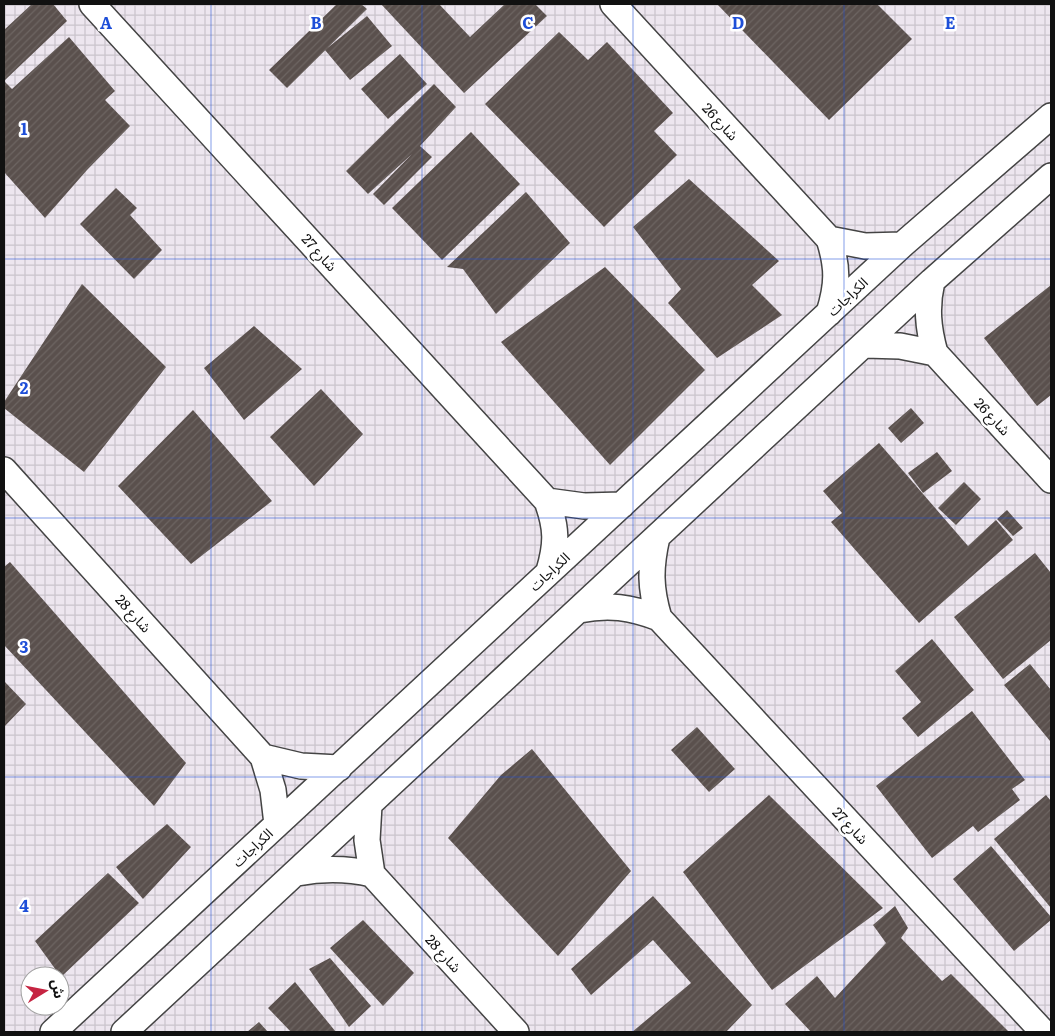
<svg xmlns="http://www.w3.org/2000/svg" width="1055" height="1036" viewBox="0 0 1055 1036" font-family="Literata,'Noto Sans Arabic',serif">
	<style>
		.industrial { fill: url(#industrial-grid); fill-rule: evenodd }
		.building { fill: url(#building-hatch) }
		.lines { fill: none; stroke-linecap: round; stroke-linejoin: round }
		.minor-casing { stroke: #444; stroke-width: 28 }
		.minor { stroke: #fff; stroke-width: 25 }
		.grid { fill: none; stroke: #1d4ed8; stroke-width: 1; stroke-opacity: 0.55 }
		.labels { text-anchor: middle; dominant-baseline: central; stroke-width: 5; stroke-linejoin: round; paint-order: stroke }
		.street-label { font-size: 14px; fill: #111; stroke: #fff }
		.grid-label { font-size: 16px; text-anchor: middle; font-weight: bold; fill: #1d4ed8; stroke: #fff; stroke-width: 5; stroke-linejoin: round; paint-order: stroke }
	</style>
	<defs>
		<pattern id="industrial-grid" width="8" height="8" patternUnits="userSpaceOnUse" patternTransform="scale(1.25)"><rect width="8" height="8" fill="#ede6ef"/><path d="M0 4h8M4 0v8" fill="none" stroke="#cac4cc"/></pattern>
		<pattern id="building-hatch" width="6" height="6" patternUnits="userSpaceOnUse" patternTransform="scale(1.25)"><rect width="6" height="6" fill="#5a504d"/><path d="M-1 1l2-2M0 6l6-6M5 7l2-2" fill="none" stroke="#6d6562"/></pattern>
	</defs>
	<rect width="100%" height="100%" fill="#fffbf4"/>
	<!-- industrial -->
	<path class="industrial" d="M 4,4 L 1051,4 L 1051,1032 L 4,1032 ZM 30,976 L 60,976 L 60,1006 L 30,1006 Z"/>
	<!-- building -->
	<path class="building" d="M 32,4 L 53,4 L 67,21 L 4,81 L 12,89 L 69,37 L 115,91 L 105,100 L 130,126 L 87,170 L 45,218 L 4,172 L 4,30 Z
		M 337,4 L 361,4 L 367,9 L 287,88 L 269,70 Z
		M 381,4 L 439,4 L 470,37 L 505,4 L 535,4 L 547,16 L 464,93 Z
		M 717,4 L 877,4 L 912,39 L 829,120 Z
		M 367,16 L 392,46 L 350,80 L 325,50 Z
		M 559,32 L 588,60 L 607,42 L 673,113 L 654,131 L 677,155 L 604,227 L 485,104 Z
		M 400,54 L 427,84 L 388,119 L 361,89 Z
		M 434,84 L 456,107 L 420,146 L 432,157 L 384,205 L 373,194 L 412,154 L 368,194 L 346,171 Z
		M 471,132 L 520,184 L 442,260 L 392,208 Z
		M 689,179 L 779,261 L 752,285 L 782,315 L 717,358 L 668,303 L 681,289 L 633,227 Z
		M 116,188 L 137,208 L 130,215 L 162,250 L 134,279 L 80,224 Z
		M 526,192 L 570,243 L 496,314 L 463,269 L 447,267 Z
		M 605,267 L 705,370 L 610,465 L 501,342 Z
		M 82,284 L 166,367 L 84,472 L 4,408 L 4,402 Z
		M 1051,285 L 1051,395 L 1037,406 L 984,338 Z
		M 254,326 L 302,369 L 244,420 L 204,368 Z
		M 321,389 L 363,434 L 314,486 L 270,437 Z
		M 911,408 L 924,423 L 901,443 L 888,428 Z
		M 193,410 L 272,501 L 191,564 L 118,486 Z
		M 879,443 L 968,546 L 996,520 L 1013,540 L 919,623 L 831,522 L 842,513 L 823,491 Z
		M 937,452 L 952,471 L 923,493 L 908,473 Z
		M 964,482 L 981,499 L 956,525 L 938,508 Z
		M 1007,510 L 1023,528 L 1013,536 L 997,519 Z
		M 1035,553 L 1051,573 L 1051,640 L 1003,679 L 954,617 Z
		M 10,562 L 186,763 L 154,806 L 4,645 L 4,567 Z
		M 932,639 L 974,690 L 918,737 L 902,718 L 921,702 L 895,671 Z
		M 1030,664 L 1051,690 L 1051,740 L 1050,741 L 1004,685 Z
		M 4,681 L 26,704 L 4,727 Z
		M 972,711 L 1025,780 L 1012,789 L 1020,800 L 978,832 L 973,826 L 932,858 L 876,786 Z
		M 697,727 L 735,769 L 709,792 L 671,750 Z
		M 532,749 L 631,871 L 558,956 L 448,838 L 501,775 Z
		M 769,795 L 883,908 L 772,990 L 683,872 Z
		M 1046,795 L 1051,801 L 1051,908 L 994,839 Z
		M 167,824 L 191,847 L 143,899 L 116,867 Z
		M 991,846 L 1051,917 L 1051,920 L 1014,951 L 953,879 Z
		M 108,873 L 139,903 L 61,977 L 35,941 Z
		M 653,896 L 752,1005 L 726,1032 L 632,1032 L 691,983 L 653,940 L 591,995 L 571,969 Z
		M 895,906 L 908,928 L 901,938 L 942,981 L 951,974 L 1009,1032 L 811,1032 L 785,1004 L 817,976 L 835,998 L 886,943 L 873,925 Z
		M 363,920 L 414,973 L 383,1006 L 330,948 Z
		M 330,958 L 371,1006 L 349,1027 L 309,969 Z
		M 295,982 L 336,1032 L 291,1032 L 268,1008 Z
		M 259,1022 L 268,1032 L 247,1032 Z"/>
	<g class="lines">
		<defs>
			<path id="minor" d="M 92,4 L 547,501 C 557,528 557,544 549,571
				M 613,4 L 829,239 C 838,267 838,284 829,313
				M 829,239 L 865,246 L 902,245
				M 932,281 C 926,307 928,328 935,353 L 1051,480
				M 865,345 L 900,346 L 935,353
				M 4,470 L 263,757 L 273,790 L 277,824
				M 547,501 L 584,506 L 622,505
				M 657,537 C 650,568 650,588 659,618
				M 579,610 C 609,604 630,607 659,618 L 1043,1032
				M 263,757 L 301,766 L 339,768
				M 369,805 L 367,840 L 372,874 L 516,1032
				M 297,873 C 323,868 346,868 372,874
				M 53,1032 L 902,245 L 1051,116
				M 124,1032 L 932,281 L 1051,176"/>
		</defs>
		<!-- minor casing -->
		<use href="#minor" class="minor-casing"/>
		<!-- minor -->
		<use href="#minor" class="minor"/>
	</g>
	<!-- grid -->
	<path class="grid" d="M 211,4 L 211,1032M 422,4 L 422,1032M 633,4 L 633,1032M 844,4 L 844,1032M 4,259 L 1051,259M 4,518 L 1051,518M 4,777 L 1051,777"/>
	<g class="labels">
		<!-- street labels -->
		<g class="street-label">
			<text transform="translate(721 121) rotate(47)">شارع 26</text>
			<text transform="translate(320 252) rotate(48)">شارع 27</text>
			<text transform="translate(847 296) rotate(-43)">الكراجات</text>
			<text transform="translate(993 416) rotate(47)">شارع 26</text>
			<text transform="translate(549 571) rotate(-43)">الكراجات</text>
			<text transform="translate(134 613) rotate(48)">شارع 28</text>
			<text transform="translate(851 825) rotate(47)">شارع 27</text>
			<text transform="translate(252 847) rotate(-43)">الكراجات</text>
			<text transform="translate(444 953) rotate(48)">شارع 28</text>
		</g>
	</g>
	<g class="grid-label">
		<text x="106" y="29">A</text>
		<text x="316" y="29">B</text>
		<text x="528" y="29">C</text>
		<text x="738" y="29">D</text>
		<text x="950" y="29">E</text>
		<text x="24" y="135">1</text>
		<text x="24" y="394">2</text>
		<text x="24" y="653">3</text>
		<text x="24" y="912">4</text>
	</g>
	<!-- border -->
	<rect width="1055" height="1036" fill="none" stroke="#111111" stroke-width="10"/>
	<!-- north arrow -->
	<g transform="translate(45 991) rotate(80)"><circle r="24" fill="#ffffff" stroke="#a0a0a0"/>
	<path d="M0-4L9 19L0 12L-9 19Z" fill="#c62442"/>
	<text y="-8" font-size="14" font-weight="bold" text-anchor="middle" fill="#111111">ش</text>
	</g>
</svg>
